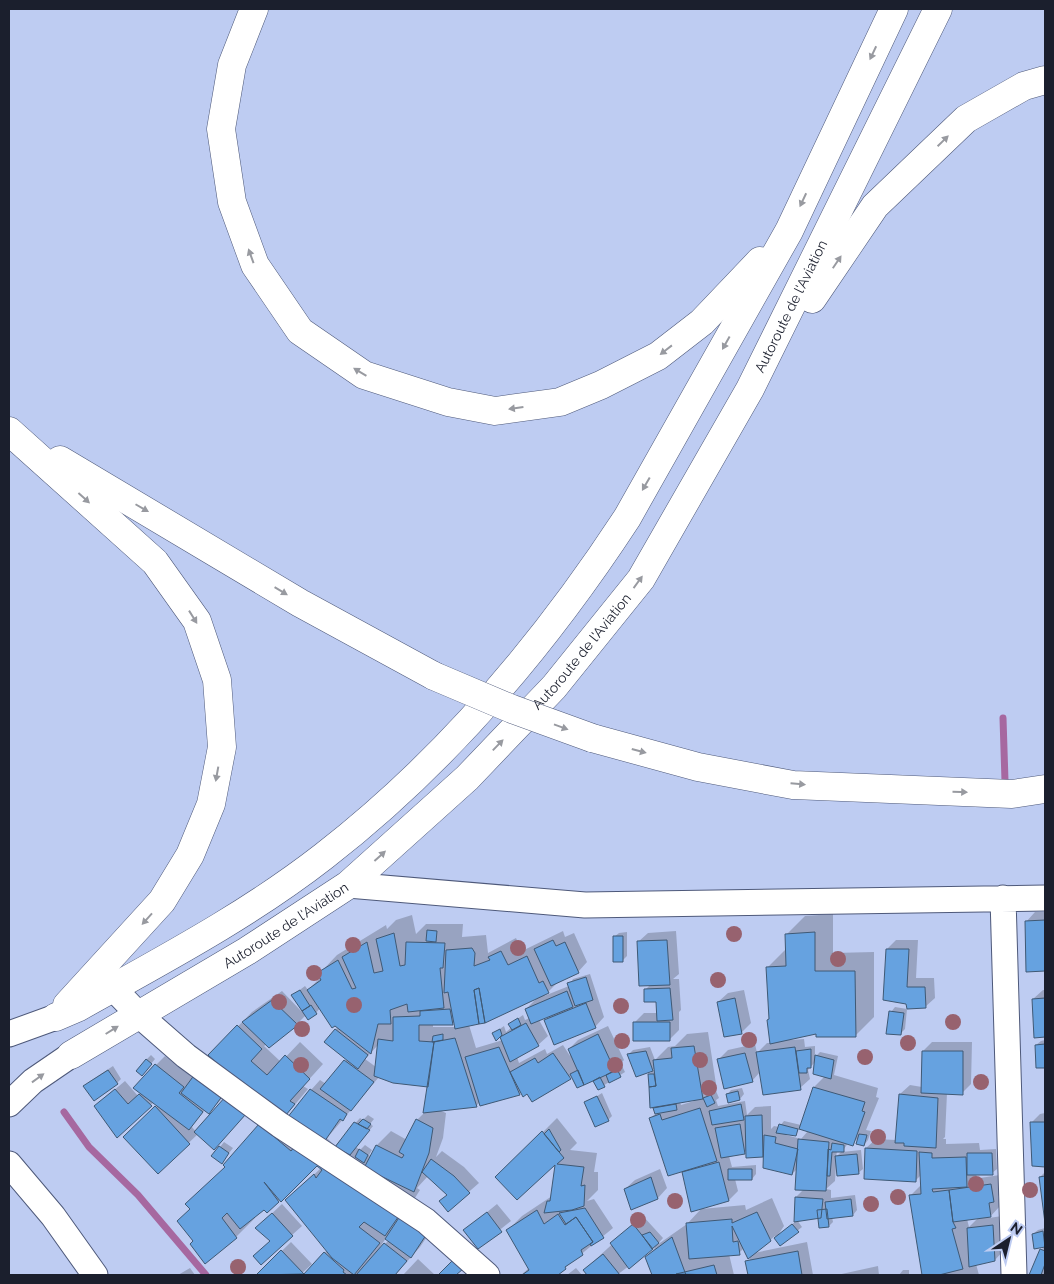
<svg xmlns="http://www.w3.org/2000/svg" width="1054" height="1284" viewBox="0 0 1054 1284" font-family="Raleway,sans-serif">
	<style>
		.shadow { fill: #0003; fill-rule: evenodd }
		.lines { fill: none; stroke-linecap: round; stroke-linejoin: round }
		.stream { stroke: #a668a0; stroke-width: 7 }
		.building { fill: #66a2e0; stroke: #3f5975 }
		.minor-casing { stroke: #4e597a; stroke-width: 27 }
		.highway-casing { stroke: #4e597a; stroke-width: 29 }
		.minor { stroke: #fff; stroke-width: 25 }
		.highway { stroke: #fff; stroke-width: 28 }
		.highway-bridge-casing { stroke: #4e597a; stroke-width: 29; stroke-linecap: butt }
		.highway-bridge { stroke: #fff; stroke-width: 28 }
		.tree { fill: #97626f }
		.oneway { fill: #989aa0 }
		.labels { text-anchor: middle; dominant-baseline: central; stroke-width: 4.5; stroke-linejoin: round; paint-order: stroke }
		.street-label { font-size: 14px; fill: #1b1f2d; stroke: #beccf2 }
	</style>
	<rect width="100%" height="100%" fill="#beccf2"/>
	<!-- shadow -->
	<path class="shadow" d="M 1035,912 L 1045,912 L 1045,970 L 1028,971 L 1026,922 Z
		M 833,914 L 833,953 L 874,952 L 874,1017 L 855,1036 L 817,1033 L 790,1038 L 790,1040 L 804,1039 L 805,1047 L 815,1046 L 815,1057 L 820,1052 L 838,1056 L 834,1075 L 878,1088 L 876,1097 L 879,1098 L 866,1130 L 871,1131 L 868,1140 L 864,1145 L 859,1137 L 852,1144 L 848,1143 L 842,1152 L 861,1150 L 863,1169 L 858,1173 L 836,1165 L 835,1181 L 826,1189 L 831,1190 L 831,1198 L 855,1195 L 857,1210 L 853,1215 L 832,1217 L 833,1222 L 829,1226 L 819,1217 L 797,1220 L 802,1227 L 781,1244 L 775,1236 L 754,1253 L 807,1242 L 813,1275 L 749,1275 L 747,1262 L 750,1259 L 744,1248 L 739,1253 L 729,1254 L 734,1275 L 653,1275 L 646,1257 L 655,1248 L 654,1247 L 617,1275 L 589,1275 L 584,1270 L 643,1216 L 663,1238 L 657,1245 L 687,1224 L 701,1209 L 745,1205 L 746,1210 L 772,1198 L 784,1226 L 778,1235 L 795,1222 L 796,1197 L 804,1189 L 798,1168 L 792,1174 L 765,1156 L 748,1157 L 747,1151 L 729,1156 L 732,1167 L 756,1165 L 756,1174 L 752,1179 L 735,1179 L 738,1191 L 729,1200 L 692,1210 L 683,1173 L 687,1169 L 650,1119 L 656,1113 L 649,1074 L 655,1069 L 636,1075 L 629,1054 L 633,1050 L 650,1047 L 655,1060 L 668,1047 L 675,1046 L 687,1034 L 708,1032 L 716,1084 L 704,1096 L 716,1091 L 719,1098 L 716,1100 L 718,1106 L 745,1101 L 747,1115 L 755,1107 L 771,1106 L 771,1129 L 774,1126 L 779,1127 L 784,1121 L 801,1125 L 814,1087 L 825,1076 L 815,1062 L 808,1070 L 810,1079 L 800,1088 L 760,1072 L 752,1081 L 718,1060 L 728,1050 L 755,1044 L 757,1053 L 767,1043 L 771,1043 L 767,968 L 786,949 L 787,934 L 805,916 ZM 694,1100 L 694,1101 L 681,1105 L 680,1102 ZM 800,1128 L 808,1131 L 801,1139 L 786,1135 L 788,1132 L 795,1134 ZM 837,1151 L 842,1151 L 836,1157 Z
		M 412,915 L 416,934 L 426,924 L 463,924 L 462,937 L 486,935 L 488,953 L 516,938 L 522,951 L 563,931 L 565,937 L 574,933 L 587,962 L 578,972 L 560,980 L 544,996 L 569,986 L 573,979 L 590,974 L 604,1017 L 595,1027 L 545,1020 L 551,1015 L 539,1020 L 548,1036 L 538,1045 L 517,1057 L 519,1063 L 545,1049 L 547,1054 L 563,1045 L 570,1056 L 569,1049 L 578,1040 L 608,1026 L 624,1060 L 616,1068 L 622,1066 L 625,1072 L 598,1089 L 599,1077 L 572,1076 L 527,1092 L 480,1102 L 476,1106 L 439,1110 L 446,1113 L 443,1138 L 436,1157 L 442,1151 L 464,1167 L 479,1183 L 448,1210 L 448,1194 L 428,1176 L 417,1188 L 420,1190 L 413,1201 L 439,1219 L 420,1247 L 395,1275 L 305,1275 L 327,1250 L 287,1200 L 321,1168 L 317,1165 L 267,1211 L 264,1208 L 253,1217 L 255,1218 L 236,1237 L 195,1241 L 191,1208 L 273,1112 L 210,1055 L 252,1012 L 282,991 L 302,1012 L 293,995 L 305,986 L 308,990 L 321,977 L 319,974 L 337,955 L 386,925 L 387,929 L 396,920 ZM 538,997 L 526,1009 L 530,1018 L 525,1020 L 523,1015 L 510,1024 L 512,1027 L 506,1032 L 504,1026 L 494,1033 L 501,1035 L 503,1040 L 476,1048 L 469,1025 ZM 320,1008 L 337,1028 L 325,1042 L 347,1059 L 326,1084 L 320,1080 L 311,1090 L 290,1116 L 287,1114 L 308,1089 L 303,1086 L 323,1064 L 300,1042 L 281,1062 L 264,1046 L 297,1024 L 306,1015 L 316,1013 ZM 455,1021 L 456,1027 L 433,1027 L 433,1024 L 452,1024 ZM 378,1045 L 376,1067 L 365,1059 ZM 379,1077 L 430,1086 L 426,1111 L 417,1120 L 407,1140 L 391,1131 L 377,1145 L 371,1157 L 369,1155 L 372,1150 L 365,1145 L 360,1150 L 356,1147 L 373,1126 L 370,1124 L 374,1119 L 368,1115 L 363,1120 L 360,1118 L 335,1146 L 327,1138 ZM 386,1238 L 389,1240 L 381,1248 L 380,1247 Z
		M 676,931 L 679,974 L 673,979 L 679,979 L 681,1010 L 679,1012 L 679,1030 L 669,1040 L 635,1022 L 644,1013 L 658,1013 L 657,1001 L 645,990 L 650,985 L 638,942 L 648,933 Z
		M 627,932 L 627,956 L 623,960 L 614,937 L 619,933 Z
		M 896,940 L 918,940 L 916,978 L 934,978 L 935,998 L 925,1007 L 908,1008 L 887,949 Z
		M 744,990 L 751,1023 L 741,1033 L 718,1002 L 728,993 Z
		M 1043,990 L 1045,990 L 1045,1036 L 1035,1036 L 1033,999 Z
		M 895,1007 L 907,1009 L 905,1029 L 900,1034 L 891,1012 Z
		M 1045,1040 L 1045,1067 L 1037,1067 L 1036,1045 L 1041,1041 Z
		M 932,1042 L 972,1042 L 971,1084 L 962,1093 L 947,1093 L 945,1137 L 943,1139 L 946,1139 L 946,1144 L 979,1143 L 980,1150 L 996,1149 L 997,1169 L 992,1173 L 979,1173 L 973,1179 L 1000,1175 L 1003,1191 L 998,1196 L 1000,1206 L 989,1218 L 1002,1216 L 1004,1250 L 995,1260 L 976,1264 L 979,1275 L 941,1275 L 943,1273 L 923,1275 L 910,1196 L 922,1184 L 921,1175 L 915,1181 L 866,1148 L 876,1139 L 896,1140 L 900,1094 L 910,1085 L 922,1087 L 923,1051 ZM 979,1217 L 969,1227 L 967,1219 Z
		M 151,1055 L 155,1059 L 146,1070 L 146,1060 Z
		M 165,1056 L 193,1078 L 232,1085 L 218,1103 L 209,1112 L 205,1110 L 191,1126 L 198,1134 L 158,1172 L 134,1128 L 158,1105 L 154,1102 L 118,1136 L 95,1106 L 125,1081 L 138,1096 L 156,1065 Z
		M 113,1066 L 121,1079 L 117,1083 L 89,1082 Z
		M 742,1088 L 744,1094 L 740,1099 L 727,1095 L 731,1090 Z
		M 602,1093 L 612,1116 L 608,1120 L 586,1103 Z
		M 1045,1113 L 1045,1165 L 1033,1165 L 1031,1123 L 1040,1114 Z
		M 557,1118 L 577,1143 L 570,1150 L 597,1153 L 594,1172 L 598,1172 L 598,1190 L 587,1201 L 594,1199 L 613,1228 L 556,1275 L 521,1275 L 529,1268 L 508,1230 L 522,1216 L 552,1196 L 557,1162 L 497,1178 Z
		M 224,1142 L 233,1148 L 222,1162 L 220,1147 Z
		M 660,1169 L 667,1188 L 658,1198 L 632,1209 L 625,1189 L 635,1180 Z
		M 1045,1172 L 1045,1213 L 1040,1177 Z
		M 282,1204 L 302,1226 L 261,1263 L 271,1240 L 266,1219 Z
		M 497,1204 L 511,1221 L 478,1247 L 464,1231 Z
		M 1045,1228 L 1045,1245 L 1035,1248 L 1033,1234 L 1038,1230 Z
		M 291,1242 L 312,1264 L 300,1275 L 257,1275 Z
		M 1045,1246 L 1045,1275 L 1031,1275 L 1041,1250 Z
		M 418,1259 L 435,1275 L 403,1275 Z
		M 878,1266 L 879,1275 L 837,1275 Z
		M 190,1268 L 195,1275 L 178,1275 Z
		M 576,1268 L 582,1275 L 567,1275 Z
		M 903,1270 L 909,1270 L 909,1275 L 899,1275 Z"/>
	<g class="lines">
		<!-- stream -->
		<path class="stream" d="M 1003,718 L 1005,781
			M 64,1112 L 89,1147 L 138,1195 L 206,1275"/>
	</g>
	<!-- building -->
	<path class="building" d="M 1045,920 L 1045,971 L 1026,972 L 1025,921 Z
		M 427,930 L 437,931 L 436,942 L 426,941 Z
		M 815,932 L 815,971 L 855,971 L 856,1037 L 816,1037 L 816,1034 L 770,1044 L 767,1020 L 769,1019 L 766,967 L 786,966 L 785,934 Z
		M 394,933 L 400,966 L 405,965 L 406,942 L 445,943 L 443,968 L 440,968 L 444,1008 L 408,1012 L 407,1004 L 390,1010 L 391,1024 L 378,1024 L 371,1054 L 335,1026 L 332,1028 L 307,990 L 321,980 L 317,973 L 338,960 L 352,989 L 356,988 L 342,957 L 367,942 L 374,973 L 383,971 L 376,939 Z
		M 613,936 L 623,936 L 623,962 L 613,962 Z
		M 553,940 L 556,946 L 565,942 L 579,973 L 551,986 L 534,949 Z
		M 667,940 L 670,985 L 639,986 L 637,941 Z
		M 472,948 L 475,953 L 474,966 L 490,960 L 488,957 L 501,951 L 508,965 L 527,956 L 539,983 L 543,981 L 549,993 L 485,1023 L 479,988 L 474,990 L 479,1024 L 455,1029 L 448,992 L 444,993 L 446,950 Z
		M 886,949 L 909,949 L 907,987 L 925,987 L 926,1008 L 907,1009 L 906,1004 L 883,1000 Z
		M 586,977 L 593,1000 L 575,1006 L 567,983 Z
		M 479,988 L 485,1023 L 479,1024 L 474,990 Z
		M 670,988 L 673,1020 L 657,1021 L 656,1002 L 644,1002 L 644,989 Z
		M 300,990 L 310,1006 L 302,1011 L 291,995 Z
		M 567,991 L 573,1007 L 531,1024 L 525,1009 Z
		M 735,998 L 742,1034 L 724,1037 L 717,1002 Z
		M 1045,998 L 1045,1037 L 1034,1038 L 1032,999 Z
		M 272,1000 L 298,1025 L 269,1048 L 242,1022 Z
		M 586,1003 L 596,1028 L 554,1045 L 544,1020 Z
		M 311,1005 L 317,1014 L 308,1020 L 302,1011 Z
		M 450,1009 L 453,1025 L 419,1025 L 419,1041 L 434,1042 L 428,1087 L 393,1083 L 374,1076 L 378,1039 L 393,1041 L 393,1017 L 420,1016 L 420,1011 Z
		M 889,1011 L 904,1013 L 901,1035 L 886,1034 Z
		M 518,1018 L 521,1025 L 512,1030 L 508,1024 Z
		M 633,1022 L 670,1022 L 670,1041 L 633,1041 Z
		M 526,1023 L 539,1046 L 510,1062 L 500,1037 Z
		M 237,1025 L 262,1049 L 251,1061 L 267,1075 L 285,1055 L 310,1079 L 290,1101 L 295,1104 L 281,1121 L 208,1055 Z
		M 335,1029 L 368,1055 L 358,1069 L 324,1042 Z
		M 500,1029 L 502,1035 L 496,1041 L 492,1033 Z
		M 443,1034 L 443,1040 L 432,1042 L 433,1036 Z
		M 598,1034 L 615,1071 L 584,1085 L 568,1049 Z
		M 455,1038 L 477,1107 L 423,1113 L 434,1042 Z
		M 1045,1044 L 1045,1068 L 1036,1068 L 1035,1045 Z
		M 694,1046 L 703,1099 L 650,1108 L 649,1087 L 656,1086 L 653,1060 L 672,1058 L 671,1048 Z
		M 499,1047 L 520,1095 L 480,1106 L 465,1057 Z
		M 795,1047 L 801,1090 L 763,1095 L 756,1052 Z
		M 811,1049 L 811,1068 L 807,1068 L 807,1073 L 799,1073 L 796,1051 Z
		M 646,1051 L 653,1071 L 636,1077 L 627,1054 Z
		M 922,1051 L 963,1051 L 963,1095 L 921,1093 Z
		M 553,1053 L 571,1079 L 532,1102 L 527,1094 L 523,1097 L 510,1072 L 535,1058 L 538,1063 Z
		M 745,1053 L 753,1082 L 724,1089 L 717,1059 Z
		M 815,1055 L 834,1060 L 831,1079 L 813,1074 Z
		M 146,1059 L 152,1064 L 142,1076 L 136,1071 Z
		M 344,1060 L 374,1082 L 351,1111 L 320,1089 Z
		M 155,1064 L 184,1087 L 179,1093 L 203,1112 L 189,1130 L 133,1088 Z
		M 617,1069 L 621,1077 L 609,1083 L 606,1075 Z
		M 108,1070 L 118,1084 L 94,1101 L 83,1086 Z
		M 578,1070 L 584,1085 L 577,1088 L 570,1074 Z
		M 195,1074 L 223,1095 L 209,1114 L 181,1093 Z
		M 648,1074 L 654,1074 L 656,1086 L 649,1087 Z
		M 600,1077 L 605,1087 L 598,1090 L 593,1081 Z
		M 813,1087 L 865,1102 L 862,1111 L 865,1112 L 853,1146 L 799,1129 Z
		M 115,1089 L 128,1104 L 139,1094 L 152,1106 L 117,1138 L 94,1106 Z
		M 310,1089 L 347,1114 L 343,1121 L 340,1119 L 322,1145 L 287,1118 Z
		M 738,1091 L 740,1100 L 728,1103 L 726,1094 Z
		M 899,1094 L 938,1098 L 936,1148 L 904,1146 L 904,1143 L 895,1143 Z
		M 711,1095 L 715,1103 L 707,1107 L 703,1098 Z
		M 226,1096 L 246,1114 L 214,1150 L 194,1132 Z
		M 597,1096 L 609,1121 L 595,1127 L 584,1102 Z
		M 676,1104 L 677,1110 L 655,1114 L 653,1108 Z
		M 741,1104 L 744,1120 L 712,1125 L 709,1111 Z
		M 155,1106 L 190,1144 L 158,1174 L 123,1137 Z
		M 700,1108 L 717,1161 L 668,1176 L 649,1118 L 660,1114 L 662,1120 Z
		M 762,1115 L 763,1157 L 746,1158 L 745,1116 Z
		M 363,1119 L 371,1124 L 367,1129 L 358,1124 Z
		M 416,1119 L 433,1128 L 429,1153 L 414,1192 L 364,1168 L 376,1145 L 402,1158 L 404,1155 L 399,1152 Z
		M 354,1122 L 370,1130 L 350,1155 L 335,1147 Z
		M 1030,1122 L 1045,1122 L 1045,1167 L 1032,1166 Z
		M 259,1124 L 291,1151 L 296,1145 L 317,1165 L 323,1156 L 403,1210 L 385,1236 L 364,1222 L 359,1227 L 380,1243 L 354,1275 L 332,1258 L 285,1200 L 314,1174 L 316,1178 L 322,1170 L 317,1166 L 281,1202 L 264,1182 L 279,1202 L 267,1213 L 264,1210 L 240,1229 L 227,1213 L 222,1218 L 237,1238 L 205,1264 L 190,1244 L 193,1241 L 177,1221 L 190,1209 L 185,1204 L 225,1167 L 223,1165 Z
		M 740,1124 L 745,1154 L 721,1158 L 715,1128 Z
		M 779,1124 L 798,1129 L 796,1136 L 776,1133 Z
		M 549,1129 L 561,1150 L 559,1152 L 544,1134 Z
		M 542,1131 L 564,1158 L 557,1164 L 584,1167 L 581,1186 L 585,1185 L 584,1206 L 572,1210 L 544,1213 L 547,1201 L 550,1201 L 555,1165 L 517,1200 L 495,1177 Z
		M 859,1134 L 867,1135 L 864,1146 L 856,1144 Z
		M 764,1135 L 776,1137 L 775,1143 L 798,1149 L 792,1175 L 763,1168 Z
		M 798,1139 L 829,1142 L 826,1191 L 795,1190 Z
		M 832,1143 L 844,1145 L 844,1152 L 832,1152 L 830,1176 L 827,1176 L 828,1149 L 831,1150 Z
		M 219,1146 L 229,1153 L 222,1164 L 211,1156 Z
		M 865,1148 L 917,1151 L 916,1182 L 864,1179 Z
		M 359,1149 L 368,1155 L 364,1163 L 355,1157 Z
		M 919,1152 L 932,1153 L 932,1158 L 966,1157 L 967,1187 L 932,1189 L 933,1192 L 949,1190 L 953,1222 L 956,1228 L 952,1229 L 963,1269 L 939,1275 L 922,1275 L 909,1195 L 921,1194 Z
		M 967,1153 L 992,1153 L 993,1175 L 967,1175 Z
		M 857,1154 L 859,1174 L 837,1176 L 835,1156 Z
		M 431,1159 L 454,1176 L 470,1193 L 448,1212 L 439,1201 L 447,1195 L 422,1172 Z
		M 719,1162 L 729,1201 L 691,1212 L 682,1172 Z
		M 728,1169 L 752,1169 L 752,1180 L 728,1180 Z
		M 1045,1176 L 1045,1223 L 1039,1177 Z
		M 651,1177 L 658,1199 L 631,1210 L 624,1189 Z
		M 991,1184 L 994,1202 L 989,1203 L 991,1217 L 953,1222 L 949,1190 Z
		M 795,1197 L 823,1199 L 821,1218 L 794,1222 Z
		M 851,1199 L 853,1216 L 827,1219 L 825,1202 Z
		M 585,1208 L 604,1238 L 591,1246 L 590,1244 L 593,1242 L 576,1217 L 566,1224 L 559,1213 Z
		M 827,1209 L 829,1227 L 819,1228 L 817,1210 Z
		M 404,1210 L 430,1229 L 411,1258 L 385,1239 Z
		M 537,1210 L 544,1224 L 558,1214 L 565,1225 L 576,1217 L 593,1242 L 581,1250 L 583,1255 L 565,1267 L 566,1269 L 558,1275 L 522,1275 L 529,1270 L 506,1230 Z
		M 487,1212 L 502,1232 L 478,1249 L 463,1230 Z
		M 757,1212 L 771,1241 L 748,1259 L 732,1226 L 733,1242 L 738,1241 L 740,1255 L 689,1259 L 686,1223 L 732,1219 L 732,1223 Z
		M 272,1213 L 293,1236 L 261,1265 L 253,1256 L 270,1241 L 255,1228 Z
		M 633,1224 L 653,1249 L 629,1269 L 610,1243 Z
		M 792,1224 L 799,1232 L 780,1246 L 774,1238 Z
		M 993,1225 L 995,1261 L 969,1267 L 967,1228 Z
		M 1043,1231 L 1045,1247 L 1034,1249 L 1032,1234 Z
		M 650,1232 L 659,1243 L 652,1249 L 642,1235 Z
		M 672,1237 L 686,1275 L 652,1275 L 645,1257 Z
		M 384,1243 L 407,1261 L 395,1275 L 356,1275 Z
		M 1040,1249 L 1045,1251 L 1045,1264 L 1041,1275 L 1029,1275 Z
		M 281,1250 L 304,1274 L 256,1275 Z
		M 798,1251 L 802,1275 L 748,1275 L 745,1261 Z
		M 324,1252 L 344,1270 L 343,1272 L 347,1275 L 303,1275 Z
		M 603,1254 L 620,1275 L 587,1275 L 583,1270 Z
		M 454,1259 L 463,1269 L 456,1275 L 438,1275 Z
		M 714,1265 L 717,1275 L 676,1274 Z"/>
	<g class="lines">
		<defs>
			<path id="minor" d="M 348,885 L 585,905 L 1045,898
				M 1003,898 L 1014,1275
				M 113,988 L 138,1014 L 186,1056 L 280,1125 L 426,1221 L 487,1275
				M 9,1034 L 56,1017
				M 9,1104 L 33,1081 L 71,1055
				M 9,1164 L 53,1216 L 95,1275"/>
			<g id="highway">
				<path d="M 254,9 L 232,65 L 221,129 L 232,202 L 255,265 L 300,331 L 364,375 L 448,402 L 495,411 L 560,402 L 601,385 L 658,356 L 702,322 L 760,261"/>
				<path d="M 812,299 L 875,206 L 966,119 L 1024,86 L 1045,80"/>
				<path d="M 9,431 L 155,562 L 197,621 L 217,680 L 222,747 L 211,804 L 190,855 L 162,901 L 67,1005"/>
				<path d="M 60,460 L 300,603 L 434,676"/>
				<path d="M 592,738 L 698,767 L 793,785 L 1012,794 L 1045,789"/>
				<path d="M 56,1017 L 77,1008 C 161,961 247,916 324,856 C 444,763 544,645 627,518 L 789,231 L 894,9"/>
				<path id="s1" d="M 71,1055 L 247,951 L 348,885 L 467,778 L 554,687 L 641,579 L 750,389 L 938,9"/>
			</g>
		</defs>
		<!-- minor casing -->
		<use href="#minor" class="minor-casing"/>
		<!-- highway casing -->
		<use href="#highway" class="highway-casing"/>
		<!-- minor -->
		<use href="#minor" class="minor"/>
		<!-- highway -->
		<use href="#highway" class="highway"/>
		<defs>
			<path id="highway-bridge" d="M 434,676 L 512,709 L 592,738"/>
		</defs>
		<!-- highway-bridge casing -->
		<use href="#highway-bridge" class="highway-bridge-casing"/>
		<!-- highway-bridge -->
		<use href="#highway-bridge" class="highway-bridge"/>
	</g>
	<!-- trees -->
	<g class="tree">
		<circle cx="734" cy="934" r="8"/>
		<circle cx="353" cy="945" r="8"/>
		<circle cx="518" cy="948" r="8"/>
		<circle cx="838" cy="959" r="8"/>
		<circle cx="314" cy="973" r="8"/>
		<circle cx="718" cy="980" r="8"/>
		<circle cx="279" cy="1002" r="8"/>
		<circle cx="354" cy="1005" r="8"/>
		<circle cx="621" cy="1006" r="8"/>
		<circle cx="953" cy="1022" r="8"/>
		<circle cx="302" cy="1029" r="8"/>
		<circle cx="749" cy="1040" r="8"/>
		<circle cx="622" cy="1041" r="8"/>
		<circle cx="908" cy="1043" r="8"/>
		<circle cx="865" cy="1057" r="8"/>
		<circle cx="700" cy="1060" r="8"/>
		<circle cx="301" cy="1065" r="8"/>
		<circle cx="615" cy="1065" r="8"/>
		<circle cx="981" cy="1082" r="8"/>
		<circle cx="709" cy="1088" r="8"/>
		<circle cx="878" cy="1137" r="8"/>
		<circle cx="976" cy="1184" r="8"/>
		<circle cx="1030" cy="1190" r="8"/>
		<circle cx="898" cy="1197" r="8"/>
		<circle cx="675" cy="1201" r="8"/>
		<circle cx="871" cy="1204" r="8"/>
		<circle cx="638" cy="1220" r="8"/>
		<circle cx="238" cy="1267" r="8"/>
	</g>
	<!-- one-way arrows -->
	<defs><path id="oneway-solid" d="M-6-.8H1V-3.2L6.5 0L1 3.2V.8H-6Z" transform="scale(1.25)"/></defs>
	<g class="oneway">
		<use href="#oneway-solid" transform="translate(873 53) rotate(115)"/>
		<use href="#oneway-solid" transform="translate(943 141) rotate(-44)"/>
		<use href="#oneway-solid" transform="translate(803 200) rotate(115)"/>
		<use href="#oneway-solid" transform="translate(251 256) rotate(-110)"/>
		<use href="#oneway-solid" transform="translate(837 262) rotate(-56)"/>
		<use href="#oneway-solid" transform="translate(726 343) rotate(119)"/>
		<use href="#oneway-solid" transform="translate(666 350) rotate(142)"/>
		<use href="#oneway-solid" transform="translate(360 372) rotate(-149)"/>
		<use href="#oneway-solid" transform="translate(516 408) rotate(172)"/>
		<use href="#oneway-solid" transform="translate(646 484) rotate(120)"/>
		<use href="#oneway-solid" transform="translate(84 498) rotate(42)"/>
		<use href="#oneway-solid" transform="translate(142 508) rotate(30)"/>
		<use href="#oneway-solid" transform="translate(638 582) rotate(-54)"/>
		<use href="#oneway-solid" transform="translate(281 591) rotate(31)"/>
		<use href="#oneway-solid" transform="translate(193 617) rotate(58)"/>
		<use href="#oneway-solid" transform="translate(561 727) rotate(20)"/>
		<use href="#oneway-solid" transform="translate(498 745) rotate(-46)"/>
		<use href="#oneway-solid" transform="translate(639 751) rotate(15)"/>
		<use href="#oneway-solid" transform="translate(217 774) rotate(100)"/>
		<use href="#oneway-solid" transform="translate(798 784) rotate(5)"/>
		<use href="#oneway-solid" transform="translate(960 792) rotate(2)"/>
		<use href="#oneway-solid" transform="translate(380 856) rotate(-42)"/>
		<use href="#oneway-solid" transform="translate(147 919) rotate(132)"/>
		<use href="#oneway-solid" transform="translate(112 1030) rotate(-32)"/>
		<use href="#oneway-solid" transform="translate(38 1078) rotate(-36)"/>
	</g>
	<g class="labels">
		<!-- street labels -->
		<g class="street-label">
			<text stroke="none"><textPath href="#s1" startOffset="1061">Autoroute de l'Aviation</textPath></text>
			<text stroke="none"><textPath href="#s1" startOffset="656">Autoroute de l'Aviation</textPath></text>
			<text stroke="none"><textPath href="#s1" startOffset="251">Autoroute de l'Aviation</textPath></text>
		</g>
	</g>
	<!-- border -->
	<rect width="1054" height="1284" fill="none" stroke="#1b1f2d" stroke-width="20"/>
	<!-- north arrow -->
	<g transform="translate(1009 1239) rotate(35)" stroke="#beccf2" stroke-width="4" paint-order="stroke">
	<path d="M0-4L9 19L0 12L-9 19Z" fill="#1b1f2d"/>
	<text y="-8" font-size="14" font-weight="bold" text-anchor="middle" fill="#1b1f2d">N</text>
	</g>
</svg>
